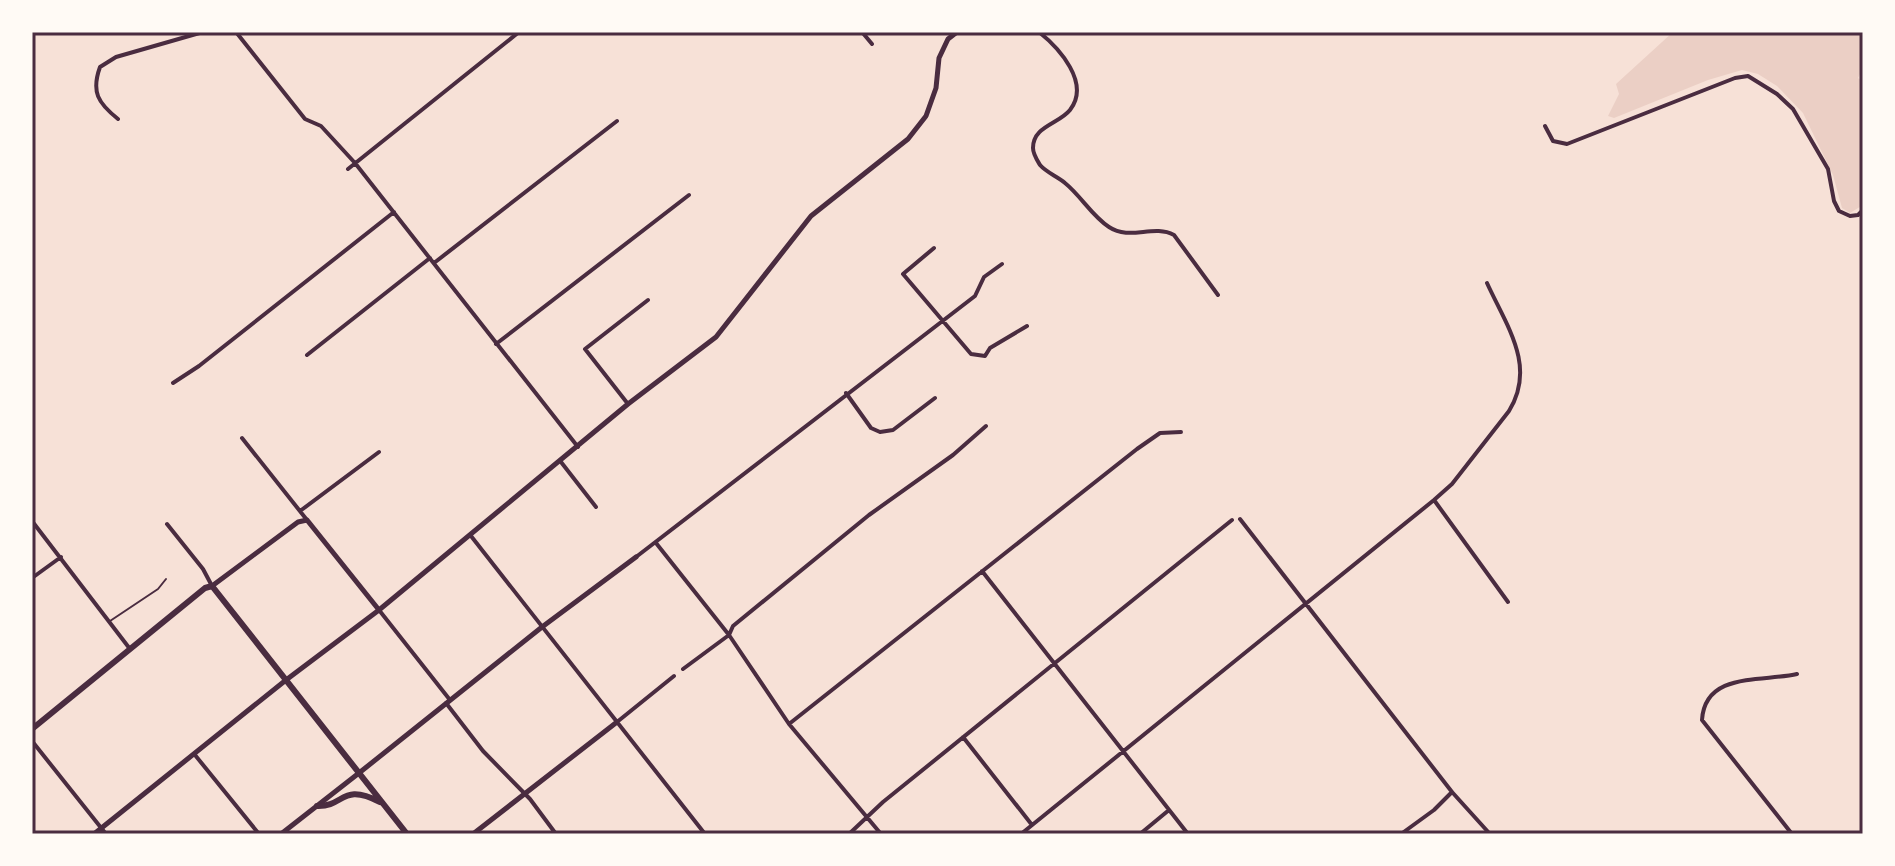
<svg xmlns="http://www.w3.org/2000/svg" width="1895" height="866" viewBox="0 0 1895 866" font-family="'Asap Condensed',sans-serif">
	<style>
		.green { fill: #ebcfc5 }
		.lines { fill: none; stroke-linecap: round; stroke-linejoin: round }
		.service { stroke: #4a2c40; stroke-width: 2 }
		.minor { stroke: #4a2c40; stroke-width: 4 }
		.tertiary { stroke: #4a2c40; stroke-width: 5 }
		.secondary { stroke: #4a2c40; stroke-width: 5 }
		.primary { stroke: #4a2c40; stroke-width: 6 }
		.neatline { fill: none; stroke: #4a2c40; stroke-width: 3 }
	</style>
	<rect width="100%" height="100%" fill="#f7e1d7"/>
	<!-- green -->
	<path class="green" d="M 1673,32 L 1863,32 L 1863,68 L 1858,78 L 1863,82 L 1863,205 L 1850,213 L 1842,208 L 1833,175 L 1803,113 L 1777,86 L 1758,74 L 1742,70 L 1708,80 L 1614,118 L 1608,116 L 1619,94 L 1616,84 Z"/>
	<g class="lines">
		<!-- service -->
		<path class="service" d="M 110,621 L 158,589 L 166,579"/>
		<!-- minor -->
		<path class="minor" d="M 236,32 L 305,119 L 321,126 L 355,163 L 578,447
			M 862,32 L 872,44
			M 1039,32 C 1059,48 1091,83 1070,110 C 1059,124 1033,126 1033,148 C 1033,154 1037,160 1040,165 C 1047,173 1057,176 1065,183 C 1081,196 1092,216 1109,227 C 1130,241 1153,224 1174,235 L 1218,295
			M 118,119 C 98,103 91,92 100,67 L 116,57 L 203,32
			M 1545,126 L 1553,141 L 1567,144 L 1735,78 L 1748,76 L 1777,94 L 1793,109 L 1828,169 L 1834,201 L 1839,211 L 1850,216 L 1858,215 L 1863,210
			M 348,169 L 519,32
			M 934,248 L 903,274 L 971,354 L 985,356 L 990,348 L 1027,326
			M 434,263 L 617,121
			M 496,344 L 689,195
			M 307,355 L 430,258
			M 173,383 L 199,366 L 394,212
			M 846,393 L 871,428 L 880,432 L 893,430 L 935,398
			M 628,404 L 585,349 L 648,300
			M 242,438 L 307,520
			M 561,462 L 596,507
			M 1434,500 L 1508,602
			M 300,511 L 379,452
			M 1240,519 L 1452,792 L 1490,834
			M 32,521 L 130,649
			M 167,524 L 203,569 L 212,586
			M 471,536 L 705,834
			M 656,543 L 729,635 L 789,724 L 881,834
			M 636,557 L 975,296 L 984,277 L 1002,264
			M 982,571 L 1188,834
			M 32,578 L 61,557
			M 379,610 L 450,700
			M 683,669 L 729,635 L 733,626 L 869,515 L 953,455 L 986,426
			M 446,703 L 483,751 L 530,799 L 556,834
			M 617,722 L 674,676
			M 789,724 L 1137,449 L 1160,433 L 1181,432
			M 963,737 L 1032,825
			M 32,741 L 106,834
			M 195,755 L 259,834
			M 849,834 L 883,802 L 1232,520
			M 1021,834 L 1434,500 L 1452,484 L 1509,411 C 1537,366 1506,325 1487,283
			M 1140,834 L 1169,810
			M 1401,834 L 1434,810 L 1452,792
			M 1792,834 L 1702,720 C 1705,671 1764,682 1797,674"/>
		<!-- tertiary -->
		<path class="tertiary" d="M 212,586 L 298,522 L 307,520 L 379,610
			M 359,773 L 542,627 L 636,557
			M 94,834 L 286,680
			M 473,834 L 617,722"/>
		<!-- secondary -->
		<path class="secondary" d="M 286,680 L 379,610 L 628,404 L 716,337 L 811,216 L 908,139 L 926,116 L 936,88 L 939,58 L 948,39 L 957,32
			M 281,834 L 359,773"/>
		<!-- primary -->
		<path class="primary" d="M 32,729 L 205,588 L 212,586 L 407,834
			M 317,806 C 345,807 341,782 380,802"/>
	</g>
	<!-- border -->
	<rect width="1895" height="866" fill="none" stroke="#fffaf5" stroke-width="68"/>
	<rect x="34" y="34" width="1827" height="798" class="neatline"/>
</svg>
